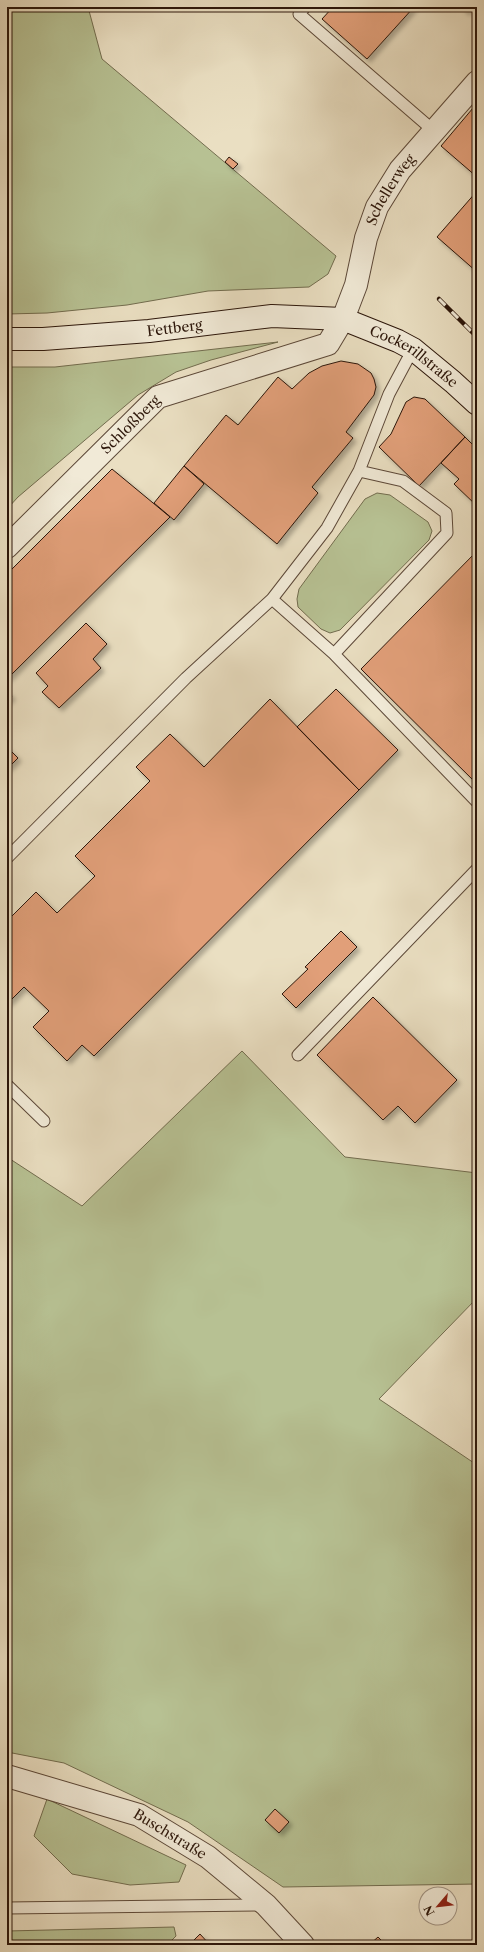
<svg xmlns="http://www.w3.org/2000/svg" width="484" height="1952" viewBox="0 0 484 1952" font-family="'Libre Caslon Text',serif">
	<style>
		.green { fill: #b7c193; stroke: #726c4e }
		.building { fill: #e19f79; stroke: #2c160a; filter: url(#shadow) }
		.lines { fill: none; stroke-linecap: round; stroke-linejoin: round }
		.service-casing { stroke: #5c4838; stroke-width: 13 }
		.minor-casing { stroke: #5c4838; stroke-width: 24 }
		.tertiary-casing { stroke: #5c4838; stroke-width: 24 }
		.secondary-casing { stroke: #2c160a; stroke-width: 24 }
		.service { stroke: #f1ead7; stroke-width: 11 }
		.minor { stroke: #f1ead7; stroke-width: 22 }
		.tertiary { stroke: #f1ead7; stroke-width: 22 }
		.secondary { stroke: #f1ead7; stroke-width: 22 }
		.rail-casing { stroke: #2c160a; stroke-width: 4.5 }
		.rail { stroke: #f1ead7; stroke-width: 3; stroke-dasharray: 9; stroke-linecap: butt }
		.labels { text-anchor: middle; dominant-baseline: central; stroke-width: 3; stroke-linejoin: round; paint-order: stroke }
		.street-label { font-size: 14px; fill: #2c160a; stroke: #f1ead7 }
	</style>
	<defs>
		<filter id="shadow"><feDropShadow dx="3.5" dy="3.5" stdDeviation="2" flood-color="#0004"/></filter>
	</defs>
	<rect width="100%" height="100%" fill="#eadfc2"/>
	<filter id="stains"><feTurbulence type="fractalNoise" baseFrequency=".005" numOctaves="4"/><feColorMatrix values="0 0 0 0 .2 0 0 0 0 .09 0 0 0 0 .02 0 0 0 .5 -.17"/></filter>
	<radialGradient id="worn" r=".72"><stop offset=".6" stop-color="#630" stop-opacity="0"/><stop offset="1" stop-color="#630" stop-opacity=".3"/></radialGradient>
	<!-- green -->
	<path class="green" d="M 7,7 L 88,7 L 102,59 L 336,256 L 328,274 L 309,287 L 208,291 L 127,305 L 47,313 L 7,314 Z
		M 278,342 L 211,360 L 176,372 L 138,395 L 18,497 L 7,509 L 7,367 L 55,367 Z
		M 377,493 L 390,495 L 428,522 L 432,531 L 429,540 L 340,630 L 330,633 L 321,629 L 298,607 L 297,599 L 299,589 L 365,499 Z
		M 242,1051 L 345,1157 L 477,1173 L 477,1298 L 379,1399 L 477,1465 L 477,1884 L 283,1887 L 188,1822 L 64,1763 L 7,1752 L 7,1157 L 82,1206 Z
		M 47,1799 L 186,1865 L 179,1882 L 130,1885 L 72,1874 L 34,1836 Z
		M 174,1927 L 176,1936 L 167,1945 L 7,1945 L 7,1931 Z"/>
	<!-- building -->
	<path class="building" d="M 333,7 L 414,7 L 367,59 L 322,19 Z
		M 461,7 L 471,7 L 466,12 Z
		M 473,108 L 477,111 L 477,177 L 441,146 Z
		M 229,157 L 238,164 L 233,169 L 225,162 Z
		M 477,191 L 477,272 L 437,237 Z
		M 341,361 L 358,364 L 371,373 L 374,379 L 376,387 L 374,395 L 346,432 L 353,438 L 312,487 L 318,493 L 277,544 L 184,466 L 226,415 L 238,425 L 278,377 L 292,389 L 309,373 L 322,366 Z
		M 414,397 L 425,399 L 465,437 L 419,486 L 379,447 L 391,434 L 406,402 Z
		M 465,437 L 477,449 L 477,506 L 454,484 L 459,479 L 441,463 Z
		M 184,466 L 204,484 L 174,520 L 154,503 Z
		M 112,469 L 170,517 L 7,679 L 7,574 Z
		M 477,551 L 477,784 L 361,669 Z
		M 86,623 L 107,644 L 93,659 L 101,668 L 59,708 L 42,692 L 48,686 L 36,673 Z
		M 336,689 L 398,750 L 359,790 L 297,727 Z
		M 7,691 L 12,696 L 7,702 Z
		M 270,699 L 359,790 L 94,1056 L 82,1045 L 67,1061 L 33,1027 L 49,1011 L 24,987 L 7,1004 L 7,921 L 36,892 L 57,913 L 95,876 L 75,856 L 150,781 L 136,767 L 170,734 L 204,767 Z
		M 7,747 L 18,758 L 7,769 Z
		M 341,931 L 357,947 L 296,1008 L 282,994 L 308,969 L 305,967 Z
		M 373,997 L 457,1080 L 415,1123 L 398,1106 L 383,1120 L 317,1055 Z
		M 275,1809 L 289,1822 L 279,1833 L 265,1820 Z
		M 200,1934 L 210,1945 L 189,1945 Z
		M 378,1937 L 386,1945 L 369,1945 Z"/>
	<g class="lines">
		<defs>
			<path id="service" d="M 305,7 L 299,14 L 434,131
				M 272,599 L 334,654 L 447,533 L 446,513 L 403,481 L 359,471
				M 334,654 L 477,802
				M 7,858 L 186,678 L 272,599 L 327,528 L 359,471 L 389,394 L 413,349
				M 298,1055 L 477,869
				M 7,1085 L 44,1121
				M 7,1908 L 263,1905"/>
			<g id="minor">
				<path id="s1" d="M 7,547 L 158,397 L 328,344 L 343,319"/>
				<path id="s2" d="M 7,1776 L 139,1815 L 208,1857 L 266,1905 L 303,1945"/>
			</g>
			<g id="tertiary">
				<path id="s3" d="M 343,319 L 356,285 L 366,238 L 377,207 L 400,170 L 477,82"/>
			</g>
			<g id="secondary">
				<path id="s4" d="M 7,339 L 43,339 L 149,331 L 272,316 L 343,319 L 398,341 L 413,349 L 453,382 L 477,404"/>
			</g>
		</defs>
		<!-- service casing -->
		<use href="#service" class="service-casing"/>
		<!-- minor casing -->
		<use href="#minor" class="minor-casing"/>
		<!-- tertiary casing -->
		<use href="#tertiary" class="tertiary-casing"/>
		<!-- secondary casing -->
		<use href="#secondary" class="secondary-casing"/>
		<!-- service -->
		<use href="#service" class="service"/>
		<!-- minor -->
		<use href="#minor" class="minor"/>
		<!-- tertiary -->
		<use href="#tertiary" class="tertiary"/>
		<!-- secondary -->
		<use href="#secondary" class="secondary"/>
		<defs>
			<path id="rail" d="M 439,299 L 477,337"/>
		</defs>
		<!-- rail casing -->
		<use href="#rail" class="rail-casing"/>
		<!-- rail -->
		<use href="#rail" class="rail"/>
	</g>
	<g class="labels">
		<!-- street labels -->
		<g class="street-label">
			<text stroke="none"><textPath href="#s3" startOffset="139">Schellerweg</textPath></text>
			<text stroke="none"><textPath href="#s4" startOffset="168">Fettberg</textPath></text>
			<text stroke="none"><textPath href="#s4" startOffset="418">Cockerillstraße</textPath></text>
			<text stroke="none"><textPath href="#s1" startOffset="174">Schloßberg</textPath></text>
			<text stroke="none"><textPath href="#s2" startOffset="174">Buschstraße</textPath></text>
		</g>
	</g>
	<!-- margin -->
	<rect width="484" height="1952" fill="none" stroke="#eadfc2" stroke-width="24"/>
	<rect x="8" y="8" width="468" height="1936" fill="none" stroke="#2c160a" stroke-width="2"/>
	<rect x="12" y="12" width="460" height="1928" fill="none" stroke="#2c160a"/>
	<!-- north arrow -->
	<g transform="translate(438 1906) rotate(242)"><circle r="19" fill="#f1ead7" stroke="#a29585"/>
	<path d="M0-3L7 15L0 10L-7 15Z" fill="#8f2418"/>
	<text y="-6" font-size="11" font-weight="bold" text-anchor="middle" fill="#2c160a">N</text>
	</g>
	<rect width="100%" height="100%" filter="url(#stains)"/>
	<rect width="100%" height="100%" fill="url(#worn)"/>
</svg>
